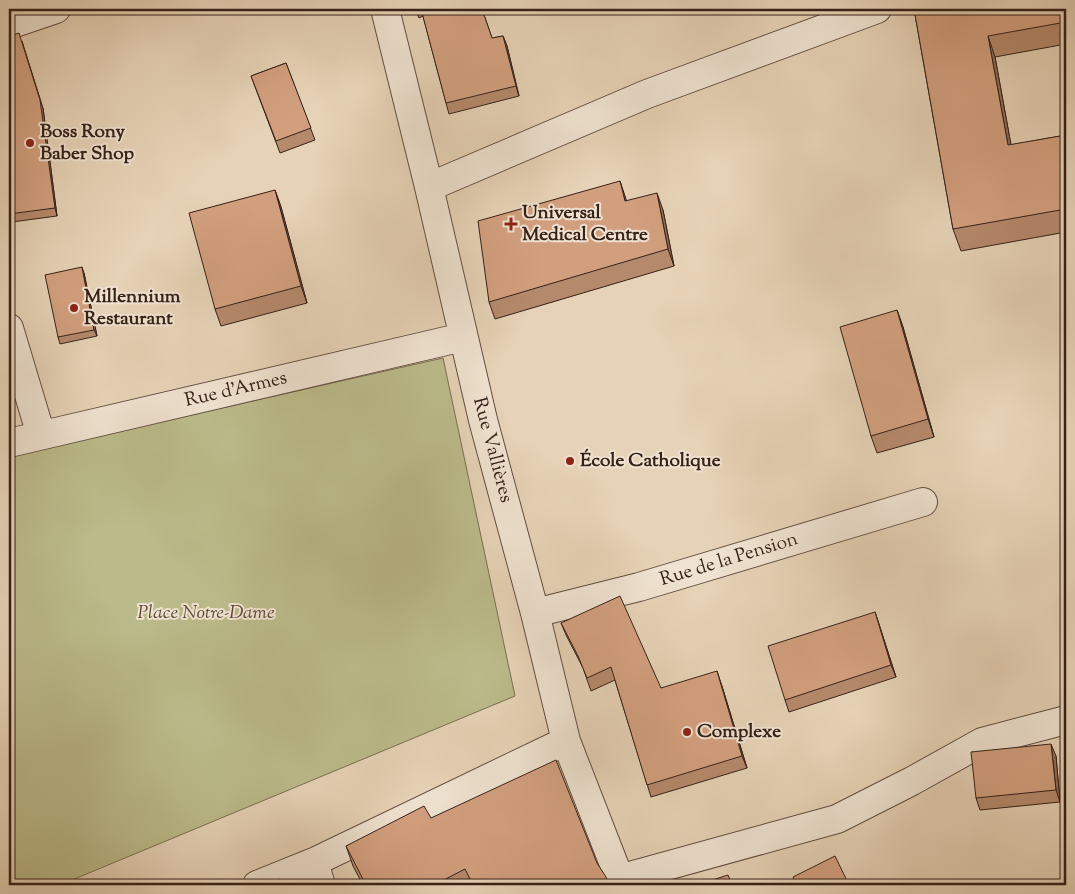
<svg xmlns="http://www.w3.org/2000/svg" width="1075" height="894" viewBox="0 0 1075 894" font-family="'Sorts Mill Goudy',serif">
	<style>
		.green { fill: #bbba8a; stroke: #786e52 }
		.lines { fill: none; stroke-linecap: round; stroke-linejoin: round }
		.minor-casing { stroke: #624d40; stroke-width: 30 }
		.minor { stroke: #efe2d0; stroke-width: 28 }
		.wall { fill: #b5896c; stroke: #362119 }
		.shaded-wall { fill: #936f58; stroke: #362119 }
		.building { fill: #d29f7e; stroke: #362119 }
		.poi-dot { fill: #8f2418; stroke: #efe2d0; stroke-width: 2 }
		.labels { text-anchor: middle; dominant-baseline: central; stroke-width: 4; stroke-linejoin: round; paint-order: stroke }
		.poi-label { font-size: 19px; font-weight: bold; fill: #362119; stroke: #efe2d0; text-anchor: start }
		.street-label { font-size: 19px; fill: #362119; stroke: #efe2d0 }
		.park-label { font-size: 19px; font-style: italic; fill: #574735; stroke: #efe2d0 }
	</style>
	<rect width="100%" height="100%" fill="#e6d2b6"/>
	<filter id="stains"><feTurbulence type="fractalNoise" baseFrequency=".004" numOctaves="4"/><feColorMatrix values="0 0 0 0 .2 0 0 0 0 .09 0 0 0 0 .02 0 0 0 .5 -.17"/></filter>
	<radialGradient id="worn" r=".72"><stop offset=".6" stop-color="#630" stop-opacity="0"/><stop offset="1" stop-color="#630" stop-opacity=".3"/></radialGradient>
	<!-- green -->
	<path class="green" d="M 443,358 L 515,696 L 60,885 L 9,885 L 9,456 Z"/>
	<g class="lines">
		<defs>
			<path id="minor" d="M 385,9 L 429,187 L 483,420 L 535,613 L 566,741 L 622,885
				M 9,25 L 56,9
				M 429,187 L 647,94 L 877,9
				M 9,328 L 41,435
				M 9,443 L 463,337
				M 535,613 L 639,587 L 923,502
				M 314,862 L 321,885
				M 619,879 L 837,819 L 912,781 L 982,742 L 1066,720
				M 257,885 L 314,862 L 566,741"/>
		</defs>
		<!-- minor casing -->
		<use href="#minor" class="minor-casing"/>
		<!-- minor -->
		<use href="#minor" class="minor"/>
	</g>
	<!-- wall -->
	<path class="wall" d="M 415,9 L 482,9 L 492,38 L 503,36 L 507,46 L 519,96 L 449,114 L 446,103 L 423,16 L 419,18 Z
		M 914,9 L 1066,9 L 1066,44 L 995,57 L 1011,145 L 1066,135 L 1066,232 L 961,251 L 953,229 Z
		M 286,63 L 315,140 L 280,153 L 251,76 Z
		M 43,108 L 57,216 L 12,222 L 9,214 Z
		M 275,190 L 281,207 L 307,303 L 221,326 L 215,309 Z
		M 627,201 L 663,210 L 674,266 L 495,319 L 489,302 Z
		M 84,273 L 97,336 L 60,344 L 58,337 Z
		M 897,310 L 903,327 L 934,437 L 877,453 L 871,436 Z
		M 875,612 L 896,677 L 789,712 L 785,700 Z
		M 561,623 L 661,688 L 721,683 L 747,768 L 651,797 L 615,680 L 591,691 L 583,668 L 566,635 Z
		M 1056,756 L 1060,802 L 980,810 L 976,798 Z
		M 431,818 L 597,863 L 609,885 L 363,885 L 353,866 L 346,846 Z"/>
	<!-- shaded-wall -->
	<path class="shaded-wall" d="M 503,36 L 507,46 L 519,96 L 516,86 Z
		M 988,36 L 995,57 L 1015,167 L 1008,145 Z
		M 22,41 L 43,108 L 57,216 L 55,208 Z
		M 620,181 L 626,199 L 631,219 L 625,201 Z
		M 275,190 L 281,207 L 307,303 L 301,286 Z
		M 657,193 L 663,210 L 674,266 L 668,249 Z
		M 82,267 L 84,273 L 97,336 L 94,330 Z
		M 897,310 L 903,327 L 934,437 L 928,419 Z
		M 875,612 L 879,624 L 896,677 L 891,665 Z
		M 717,671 L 721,683 L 747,768 L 742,756 Z
		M 1051,744 L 1056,756 L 1060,802 L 1056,790 Z"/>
	<!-- building -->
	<path class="building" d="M 421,9 L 482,9 L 492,38 L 503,36 L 516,86 L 446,103 Z
		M 914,9 L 1066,9 L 1066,22 L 988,36 L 1008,145 L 1066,135 L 1066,209 L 953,229 Z
		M 19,33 L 40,100 L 55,208 L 9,214 L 9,36 Z
		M 286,63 L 311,128 L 276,141 L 251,76 Z
		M 620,181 L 625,201 L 657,193 L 668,249 L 489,302 L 478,221 Z
		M 275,190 L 301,286 L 215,309 L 189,213 Z
		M 82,267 L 94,330 L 58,337 L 45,275 Z
		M 897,310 L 928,419 L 871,436 L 840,327 Z
		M 620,596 L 661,688 L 717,671 L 742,756 L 647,785 L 611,667 L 587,678 L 578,656 L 561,623 Z
		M 875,612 L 891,665 L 785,700 L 768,646 Z
		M 1051,744 L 1056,790 L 976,798 L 971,752 Z
		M 556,760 L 597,863 L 606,877 L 609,885 L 473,885 L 465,869 L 434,885 L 366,885 L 346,846 L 424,806 L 431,818 Z
		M 835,856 L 849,885 L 797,885 L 793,877 Z
		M 728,875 L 732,885 L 697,885 Z
		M 280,879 L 282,885 L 264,885 Z"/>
	<!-- markers -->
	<g class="poi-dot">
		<circle cx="30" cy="143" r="5"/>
		<path d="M508.5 216.5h5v5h5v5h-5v5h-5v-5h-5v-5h5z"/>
		<circle cx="74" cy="308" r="5"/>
		<circle cx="570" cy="461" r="5"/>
		<circle cx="687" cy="732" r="5"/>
	</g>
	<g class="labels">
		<!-- poi labels -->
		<g class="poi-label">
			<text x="40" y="132">Boss Rony<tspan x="40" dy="22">Baber Shop</tspan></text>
			<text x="522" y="213">Universal<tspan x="522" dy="22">Medical Centre</tspan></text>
			<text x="84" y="297">Millennium<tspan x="84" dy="22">Restaurant</tspan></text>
			<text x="580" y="461">École Catholique</text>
			<text x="697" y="732">Complexe</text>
		</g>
		<!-- street labels -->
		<g class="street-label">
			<text transform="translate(236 390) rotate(-13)">Rue d'Armes</text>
			<text transform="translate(492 450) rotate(75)">Rue Vallières</text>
			<text transform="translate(729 560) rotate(-17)">Rue de la Pension</text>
		</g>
		<!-- park labels -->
		<g class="park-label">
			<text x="206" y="613">Place Notre-Dame</text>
		</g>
	</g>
	<!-- margin -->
	<rect width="1075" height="894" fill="none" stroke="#e6d2b6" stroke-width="30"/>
	<rect x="10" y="10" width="1055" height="874" fill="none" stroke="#362119" stroke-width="2.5"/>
	<rect x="15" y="15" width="1045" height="864" fill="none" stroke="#362119"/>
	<rect width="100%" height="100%" filter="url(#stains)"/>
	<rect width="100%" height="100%" fill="url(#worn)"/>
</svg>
